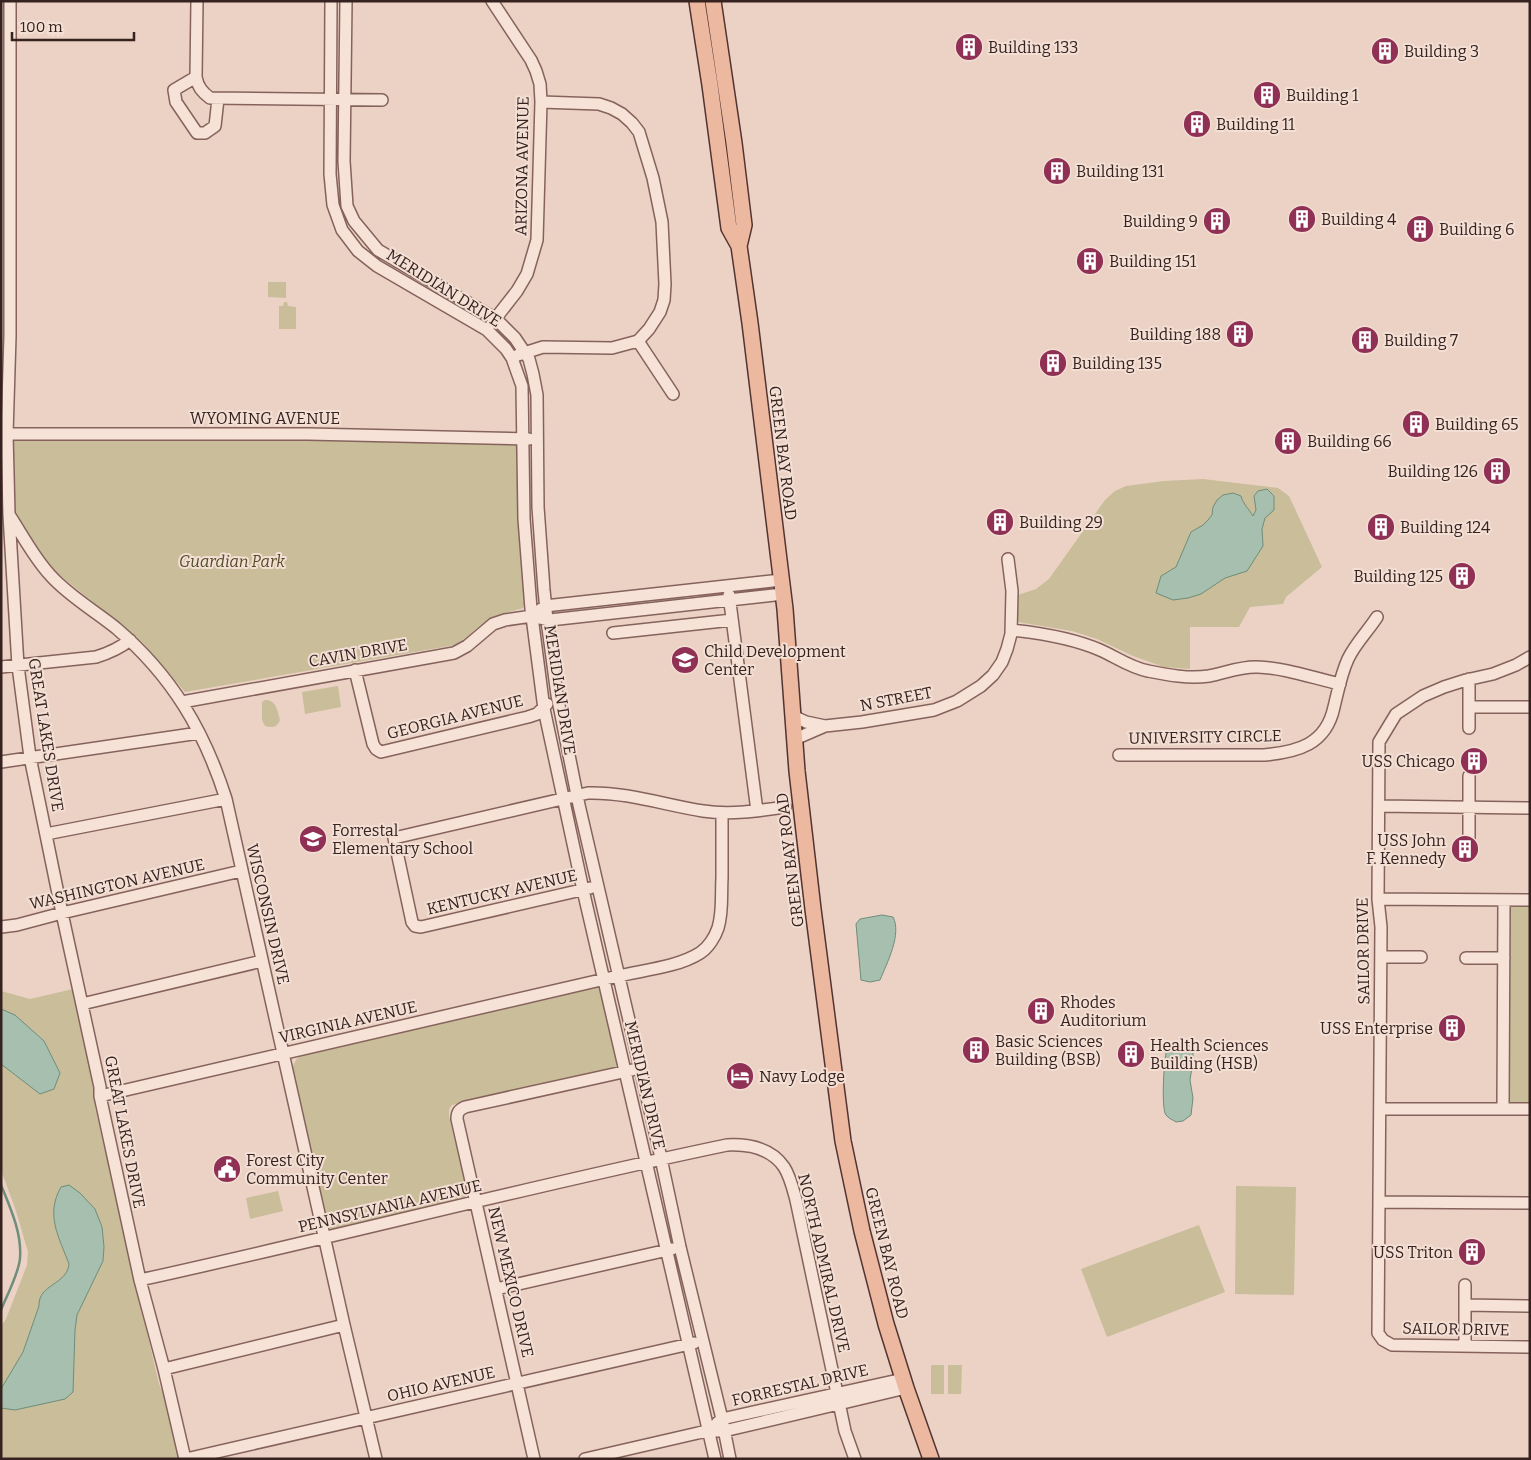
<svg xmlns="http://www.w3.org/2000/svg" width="1531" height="1460" viewBox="0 0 1531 1460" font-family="Bitter,serif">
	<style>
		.green { fill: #c9bd9a }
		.water { fill: #a7bfaf; stroke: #6e8d7a }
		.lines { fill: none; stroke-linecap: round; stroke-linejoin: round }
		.stream { stroke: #6e8d7a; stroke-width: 2.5 }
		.minor-casing { stroke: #85635c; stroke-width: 14 }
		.major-casing { stroke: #533430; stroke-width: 18 }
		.minor { stroke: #f7e2d8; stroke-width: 11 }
		.major { stroke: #ecb8a0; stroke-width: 15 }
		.labels { text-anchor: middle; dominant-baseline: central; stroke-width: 4; stroke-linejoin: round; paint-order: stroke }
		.poi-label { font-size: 16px; fill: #36221f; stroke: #f3dfd4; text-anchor: start }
		.street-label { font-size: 16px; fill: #36221f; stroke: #f3dfd4 }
		.park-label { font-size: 16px; font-style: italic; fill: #514c27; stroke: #f3dfd4 }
	</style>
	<rect width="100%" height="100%" fill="#ebd2c5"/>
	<!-- green -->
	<path class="green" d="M 268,282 L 286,282 L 286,298 L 268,297 Z
		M 284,302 L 287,302 L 288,306 L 296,307 L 296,329 L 279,329 L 279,306 L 283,306 Z
		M 42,437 L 406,441 L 518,443 L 526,600 L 523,608 C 507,613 494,615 480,626 C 470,633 467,639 455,645 L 185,692 L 142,642 L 57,573 L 12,520 L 11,442 L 14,438 Z
		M 1203,479 L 1278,488 L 1289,496 L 1322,567 L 1286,597 L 1283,604 L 1250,607 L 1239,627 L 1190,627 L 1190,669 L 1164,667 L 1133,656 L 1097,639 L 1072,631 L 1018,622 L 1018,595 L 1036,589 L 1049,579 L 1105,500 L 1115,491 L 1126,486 L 1164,481 Z
		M 338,686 L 341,707 L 305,714 L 302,692 Z
		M 265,700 C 276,699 278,712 280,720 C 277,728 272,728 265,726 L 262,720 L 262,702 Z
		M 1509,907 L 1530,907 L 1530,1105 L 1508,1105 Z
		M 591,987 L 598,988 L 602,993 L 618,1064 L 616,1067 L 452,1105 L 449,1109 L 449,1116 L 467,1191 L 466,1197 L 461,1200 L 334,1230 L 329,1228 L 326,1223 L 292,1071 C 294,1061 297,1057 306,1053 Z
		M 73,989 L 95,1084 L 95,1107 L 159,1384 L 167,1403 L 180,1459 L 1,1459 L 1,1326 L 6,1319 L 27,1265 L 28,1252 L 16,1211 L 1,1170 L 1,991 L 30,999 Z
		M 1236,1186 L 1296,1187 L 1294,1295 L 1235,1294 Z
		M 278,1191 L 283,1211 L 250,1219 L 246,1198 Z
		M 1199,1225 L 1225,1292 L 1107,1337 L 1081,1269 Z
		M 931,1365 L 944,1365 L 944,1394 L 931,1394 Z
		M 948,1365 L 962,1365 L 961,1394 L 948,1394 Z"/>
	<!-- water -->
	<path class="water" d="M 1267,489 L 1274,496 L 1274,510 L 1265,518 L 1262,529 L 1263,546 L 1247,571 L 1225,578 L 1201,594 L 1188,598 L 1173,600 L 1156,593 L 1161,576 L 1176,567 L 1191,532 L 1203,525 L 1208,520 L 1212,515 L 1213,507 L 1217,500 L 1223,495 L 1233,493 L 1241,496 C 1243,504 1249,509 1253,516 L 1256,510 L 1254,496 L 1258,491 Z
		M 882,915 L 893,917 C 902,934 887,963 880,980 L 870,982 L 861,980 L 856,924 L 860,919 Z
		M 1,1009 L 15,1015 L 44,1041 L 60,1073 L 54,1089 L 40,1094 L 1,1064 Z
		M 1177,1044 L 1184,1044 L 1191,1047 L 1193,1051 L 1193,1061 L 1190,1080 L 1193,1098 L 1191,1115 L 1183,1121 L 1176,1122 C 1173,1120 1168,1118 1166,1115 C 1161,1108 1164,1063 1166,1053 L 1170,1047 Z
		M 69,1185 L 80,1193 L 95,1209 L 102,1227 L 104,1247 L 103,1261 L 77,1315 L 75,1330 L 73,1392 L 65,1399 L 15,1410 L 1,1408 L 1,1389 L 23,1352 L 39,1306 C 38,1284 67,1285 69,1264 C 59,1237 45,1215 61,1187 Z"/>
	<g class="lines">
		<!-- stream -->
		<path class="stream" d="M 1,1185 C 10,1207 22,1233 20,1258 C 19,1273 7,1295 1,1310"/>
		<defs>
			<path id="minor" d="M 10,1 L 10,336 L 7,434 L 9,515 L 18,666 L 30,757 L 62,913 L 100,1087 L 100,1096 L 140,1280 L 164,1369 L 185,1459
				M 197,1 L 196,77 C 198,87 202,92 210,98 L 382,100
				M 331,1 L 330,174 L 333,205 L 342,230 L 358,251 L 377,266 L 487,330 L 506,349 L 512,358 L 522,386 L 524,519 L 531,609 L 544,709 L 583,890 L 715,1459
				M 346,1 L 344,161 L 347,206 L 354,221 L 378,250 L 496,319 L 515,338 L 529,359 L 533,374 L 537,395 L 538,507 L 544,590 L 547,620 L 557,695 L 579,805 L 659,1149 L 680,1247 L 722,1419 L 730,1459
				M 492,1 L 531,60 L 536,71 L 540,84 L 541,102 L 537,240 L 527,274 L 517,291 L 492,323
				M 196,77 L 174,90 L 176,102 L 197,133 L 205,133 L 215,126 L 218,99
				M 638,341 L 673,394
				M 518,355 L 543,347 L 612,348 L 638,341 L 649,329 L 660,312 L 664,300 L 665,284 L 662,222 L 653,178 L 639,132 L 632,123 L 622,114 L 611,108 L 599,104 L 541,102
				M 1,434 L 308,434 L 529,439
				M 10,516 C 23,536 34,558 51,576 C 69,596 95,611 116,628 C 172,676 204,730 226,799 L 344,1325 L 376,1459
				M 729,595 L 757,811
				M 540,618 L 550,620 L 783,594
				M 1011,630 C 1040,633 1072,638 1100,650 C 1116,657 1131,668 1148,671 C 1168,675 1189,679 1209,676 C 1225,673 1241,666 1258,667 C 1286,668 1313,678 1340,684
				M 613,633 L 732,620
				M 1530,657 L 1516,665 L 1493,674 L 1466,680 L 1444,687 L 1423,696 L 1396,714 L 1379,742 L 1378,899 L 1381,927 L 1378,1333 L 1383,1340 L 1392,1345 L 1530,1347
				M 1,667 L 96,657 C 109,653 120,648 130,640
				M 355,670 L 373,744 L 376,749 L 381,752 L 528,717 L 537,714 L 547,704
				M 182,702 L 454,653 L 467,646 L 493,624 L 505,620 L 532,616 L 545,606 L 781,580
				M 1469,707 L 1530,707
				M 793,716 L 806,722 L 825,726
				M 1469,728 L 1469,679
				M 795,739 L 825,726 L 862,722 L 934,710 L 957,701 L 981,686 L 993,675 L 1002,662 L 1007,649 L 1011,634 L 1012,591 L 1008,559
				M 1119,755 L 1264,755 C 1297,752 1326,745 1334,707 C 1338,691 1341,674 1348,659 C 1355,644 1368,631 1377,617
				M 1,762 L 199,733
				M 1469,776 L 1469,843
				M 1379,806 L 1530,808
				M 46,834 L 226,799
				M 590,888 L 421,927 L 415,926 L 412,922 L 394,838 L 588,793 C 627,792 665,805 703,811 C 730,815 758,811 785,807
				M 1378,899 L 1530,900
				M 1,927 L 17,925 L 62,913 L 241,871
				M 1381,957 L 1421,957
				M 1466,958 L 1504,958
				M 82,1004 L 262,961
				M 100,1096 L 618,976 C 644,970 678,967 700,953 C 708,948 715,937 718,928 C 723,912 721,895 722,878 C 722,856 722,834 722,813
				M 1380,1109 L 1530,1109
				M 1503,1109 L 1504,900
				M 1379,1202 L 1530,1203
				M 140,1280 C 336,1237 530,1186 727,1145 C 748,1144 771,1148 784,1167 C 790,1176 793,1189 796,1200 L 845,1431 L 855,1459
				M 1465,1285 L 1465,1346
				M 496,1289 L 672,1249
				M 1465,1305 L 1530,1306
				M 164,1369 L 344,1325
				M 717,1423 L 722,1419 L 903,1379
				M 186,1459 L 694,1343
				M 534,1459 L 457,1119 C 457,1112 459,1110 465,1107 L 632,1070
				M 585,1459 L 698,1433 L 708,1431 L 724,1431 L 906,1388"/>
			<path id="major" d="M 697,1 L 710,85 L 729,228 L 739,246 L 750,323 L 785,609 L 797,771 L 813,909 L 843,1141 L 862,1231 L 886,1324 L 906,1388 L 931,1459
				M 713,1 L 734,143 L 744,225 L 739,246"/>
		</defs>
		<!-- minor casing -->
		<use href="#minor" class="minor-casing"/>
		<!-- major casing -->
		<use href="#major" class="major-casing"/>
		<!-- minor -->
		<use href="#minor" class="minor"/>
		<!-- major -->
		<use href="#major" class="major"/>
	</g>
	<!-- icons -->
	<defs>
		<symbol id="building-disc" viewBox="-11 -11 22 22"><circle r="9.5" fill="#903054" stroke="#f3dfd4"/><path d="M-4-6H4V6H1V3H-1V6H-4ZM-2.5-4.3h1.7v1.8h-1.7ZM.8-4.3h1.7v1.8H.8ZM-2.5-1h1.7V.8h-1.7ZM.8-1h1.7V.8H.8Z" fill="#fff"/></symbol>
		<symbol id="school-disc" viewBox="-11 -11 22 22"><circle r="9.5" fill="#903054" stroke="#f3dfd4"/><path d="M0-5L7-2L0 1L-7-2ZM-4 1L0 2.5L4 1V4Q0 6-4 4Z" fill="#fff"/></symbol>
		<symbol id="hotel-disc" viewBox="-11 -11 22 22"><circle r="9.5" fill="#903054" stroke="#f3dfd4"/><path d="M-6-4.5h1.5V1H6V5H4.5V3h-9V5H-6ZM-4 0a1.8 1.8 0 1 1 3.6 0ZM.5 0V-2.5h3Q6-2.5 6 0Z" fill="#fff"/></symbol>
		<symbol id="civic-disc" viewBox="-11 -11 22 22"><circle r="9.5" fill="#903054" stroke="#f3dfd4"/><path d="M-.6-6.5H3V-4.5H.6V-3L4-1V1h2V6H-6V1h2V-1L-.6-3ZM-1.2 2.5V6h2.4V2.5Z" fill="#fff"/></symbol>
	</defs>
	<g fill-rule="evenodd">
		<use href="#building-disc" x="953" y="31" width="32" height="32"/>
		<use href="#building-disc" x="1369" y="35" width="32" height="32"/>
		<use href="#building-disc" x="1251" y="79" width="32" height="32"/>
		<use href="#building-disc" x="1181" y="108" width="32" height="32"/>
		<use href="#building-disc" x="1041" y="155" width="32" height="32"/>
		<use href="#building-disc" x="1286" y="203" width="32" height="32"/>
		<use href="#building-disc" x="1201" y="205" width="32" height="32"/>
		<use href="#building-disc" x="1404" y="213" width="32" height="32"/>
		<use href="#building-disc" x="1074" y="245" width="32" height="32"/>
		<use href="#building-disc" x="1224" y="318" width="32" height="32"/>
		<use href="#building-disc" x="1349" y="324" width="32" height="32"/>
		<use href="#building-disc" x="1037" y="347" width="32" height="32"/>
		<use href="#building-disc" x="1400" y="408" width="32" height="32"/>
		<use href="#building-disc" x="1272" y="425" width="32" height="32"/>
		<use href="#building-disc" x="1481" y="455" width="32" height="32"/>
		<use href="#building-disc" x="984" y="506" width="32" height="32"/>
		<use href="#building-disc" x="1365" y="511" width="32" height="32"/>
		<use href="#building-disc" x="1446" y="560" width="32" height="32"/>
		<use href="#school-disc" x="669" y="644" width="32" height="32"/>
		<use href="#building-disc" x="1458" y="745" width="32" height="32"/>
		<use href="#school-disc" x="297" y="823" width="32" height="32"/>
		<use href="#building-disc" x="1449" y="833" width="32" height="32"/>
		<use href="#building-disc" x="1025" y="995" width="32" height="32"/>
		<use href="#building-disc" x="1436" y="1012" width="32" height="32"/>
		<use href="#building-disc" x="960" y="1034" width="32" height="32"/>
		<use href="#building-disc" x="1115" y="1038" width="32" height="32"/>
		<use href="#hotel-disc" x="724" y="1060" width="32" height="32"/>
		<use href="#civic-disc" x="211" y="1153" width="32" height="32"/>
		<use href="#building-disc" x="1456" y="1236" width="32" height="32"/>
	</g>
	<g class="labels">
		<!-- poi labels -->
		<g class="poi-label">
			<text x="988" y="47">Building 133</text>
			<text x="1404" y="51">Building 3</text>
			<text x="1286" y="95">Building 1</text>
			<text x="1216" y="124">Building 11</text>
			<text x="1076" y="171">Building 131</text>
			<text x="1321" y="219">Building 4</text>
			<text x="1198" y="221" text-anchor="end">Building 9</text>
			<text x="1439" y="229">Building 6</text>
			<text x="1109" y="261">Building 151</text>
			<text x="1221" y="334" text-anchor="end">Building 188</text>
			<text x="1384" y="340">Building 7</text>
			<text x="1072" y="363">Building 135</text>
			<text x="1435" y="424">Building 65</text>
			<text x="1307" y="441">Building 66</text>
			<text x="1478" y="471" text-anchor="end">Building 126</text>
			<text x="1019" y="522">Building 29</text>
			<text x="1400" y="527">Building 124</text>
			<text x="1443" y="576" text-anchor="end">Building 125</text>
			<text x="704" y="651">Child Development<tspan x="704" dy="18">Center</tspan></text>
			<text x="1455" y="761" text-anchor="end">USS Chicago</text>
			<text x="332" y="830">Forrestal<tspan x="332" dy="18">Elementary School</tspan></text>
			<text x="1446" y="840" text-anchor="end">USS John<tspan x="1446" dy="18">F. Kennedy</tspan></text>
			<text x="1060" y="1002">Rhodes<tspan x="1060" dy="18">Auditorium</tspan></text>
			<text x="1433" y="1028" text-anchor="end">USS Enterprise</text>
			<text x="995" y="1041">Basic Sciences<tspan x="995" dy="18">Building (BSB)</tspan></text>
			<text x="1150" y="1045">Health Sciences<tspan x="1150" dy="18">Building (HSB)</tspan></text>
			<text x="759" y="1076">Navy Lodge</text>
			<text x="246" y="1160">Forest City<tspan x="246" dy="18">Community Center</tspan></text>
			<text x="1453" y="1252" text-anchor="end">USS Triton</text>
		</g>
		<!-- street labels -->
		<g class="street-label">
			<text transform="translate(522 166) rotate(-89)">ARIZONA AVENUE</text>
			<text transform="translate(444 288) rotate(32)">MERIDIAN DRIVE</text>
			<text x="265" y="418">WYOMING AVENUE</text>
			<text transform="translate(783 453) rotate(83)">GREEN BAY ROAD</text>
			<text transform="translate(358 653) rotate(-10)">CAVIN DRIVE</text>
			<text transform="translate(560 690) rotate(81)">MERIDIAN DRIVE</text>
			<text transform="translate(896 699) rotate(-11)">N STREET</text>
			<text transform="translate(455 717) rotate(-14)">GEORGIA AVENUE</text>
			<text transform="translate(46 735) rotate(81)">GREAT LAKES DRIVE</text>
			<text transform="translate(1205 737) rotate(-1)">UNIVERSITY CIRCLE</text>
			<text transform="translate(790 860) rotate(-97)">GREEN BAY ROAD</text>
			<text transform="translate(117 884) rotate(-13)">WASHINGTON AVENUE</text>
			<text transform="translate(502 892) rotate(-13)">KENTUCKY AVENUE</text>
			<text transform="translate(268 914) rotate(77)">WISCONSIN DRIVE</text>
			<text transform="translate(1363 951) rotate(-91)">SAILOR DRIVE</text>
			<text transform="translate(348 1022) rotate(-13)">VIRGINIA AVENUE</text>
			<text transform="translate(645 1085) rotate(77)">MERIDIAN DRIVE</text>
			<text transform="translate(125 1132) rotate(79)">GREAT LAKES DRIVE</text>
			<text transform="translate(390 1206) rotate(-13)">PENNSYLVANIA AVENUE</text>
			<text transform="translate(887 1253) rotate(76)">GREEN BAY ROAD</text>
			<text transform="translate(824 1263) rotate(77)">NORTH ADMIRAL DRIVE</text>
			<text transform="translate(511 1282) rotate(77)">NEW MEXICO DRIVE</text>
			<text transform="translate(1456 1329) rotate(1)">SAILOR DRIVE</text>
			<text transform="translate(441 1384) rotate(-13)">OHIO AVENUE</text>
			<text transform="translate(800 1385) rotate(-13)">FORRESTAL DRIVE</text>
		</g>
		<!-- park labels -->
		<g class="park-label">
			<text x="232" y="561">Guardian Park</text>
		</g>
	</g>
	<!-- border -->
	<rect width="1531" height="1460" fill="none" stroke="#36221f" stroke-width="5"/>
	<!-- scale -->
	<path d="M12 32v8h122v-8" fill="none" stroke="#36221f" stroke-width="2.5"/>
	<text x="20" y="32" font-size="15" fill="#36221f" stroke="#f3dfd4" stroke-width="4" paint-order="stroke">100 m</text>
</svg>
